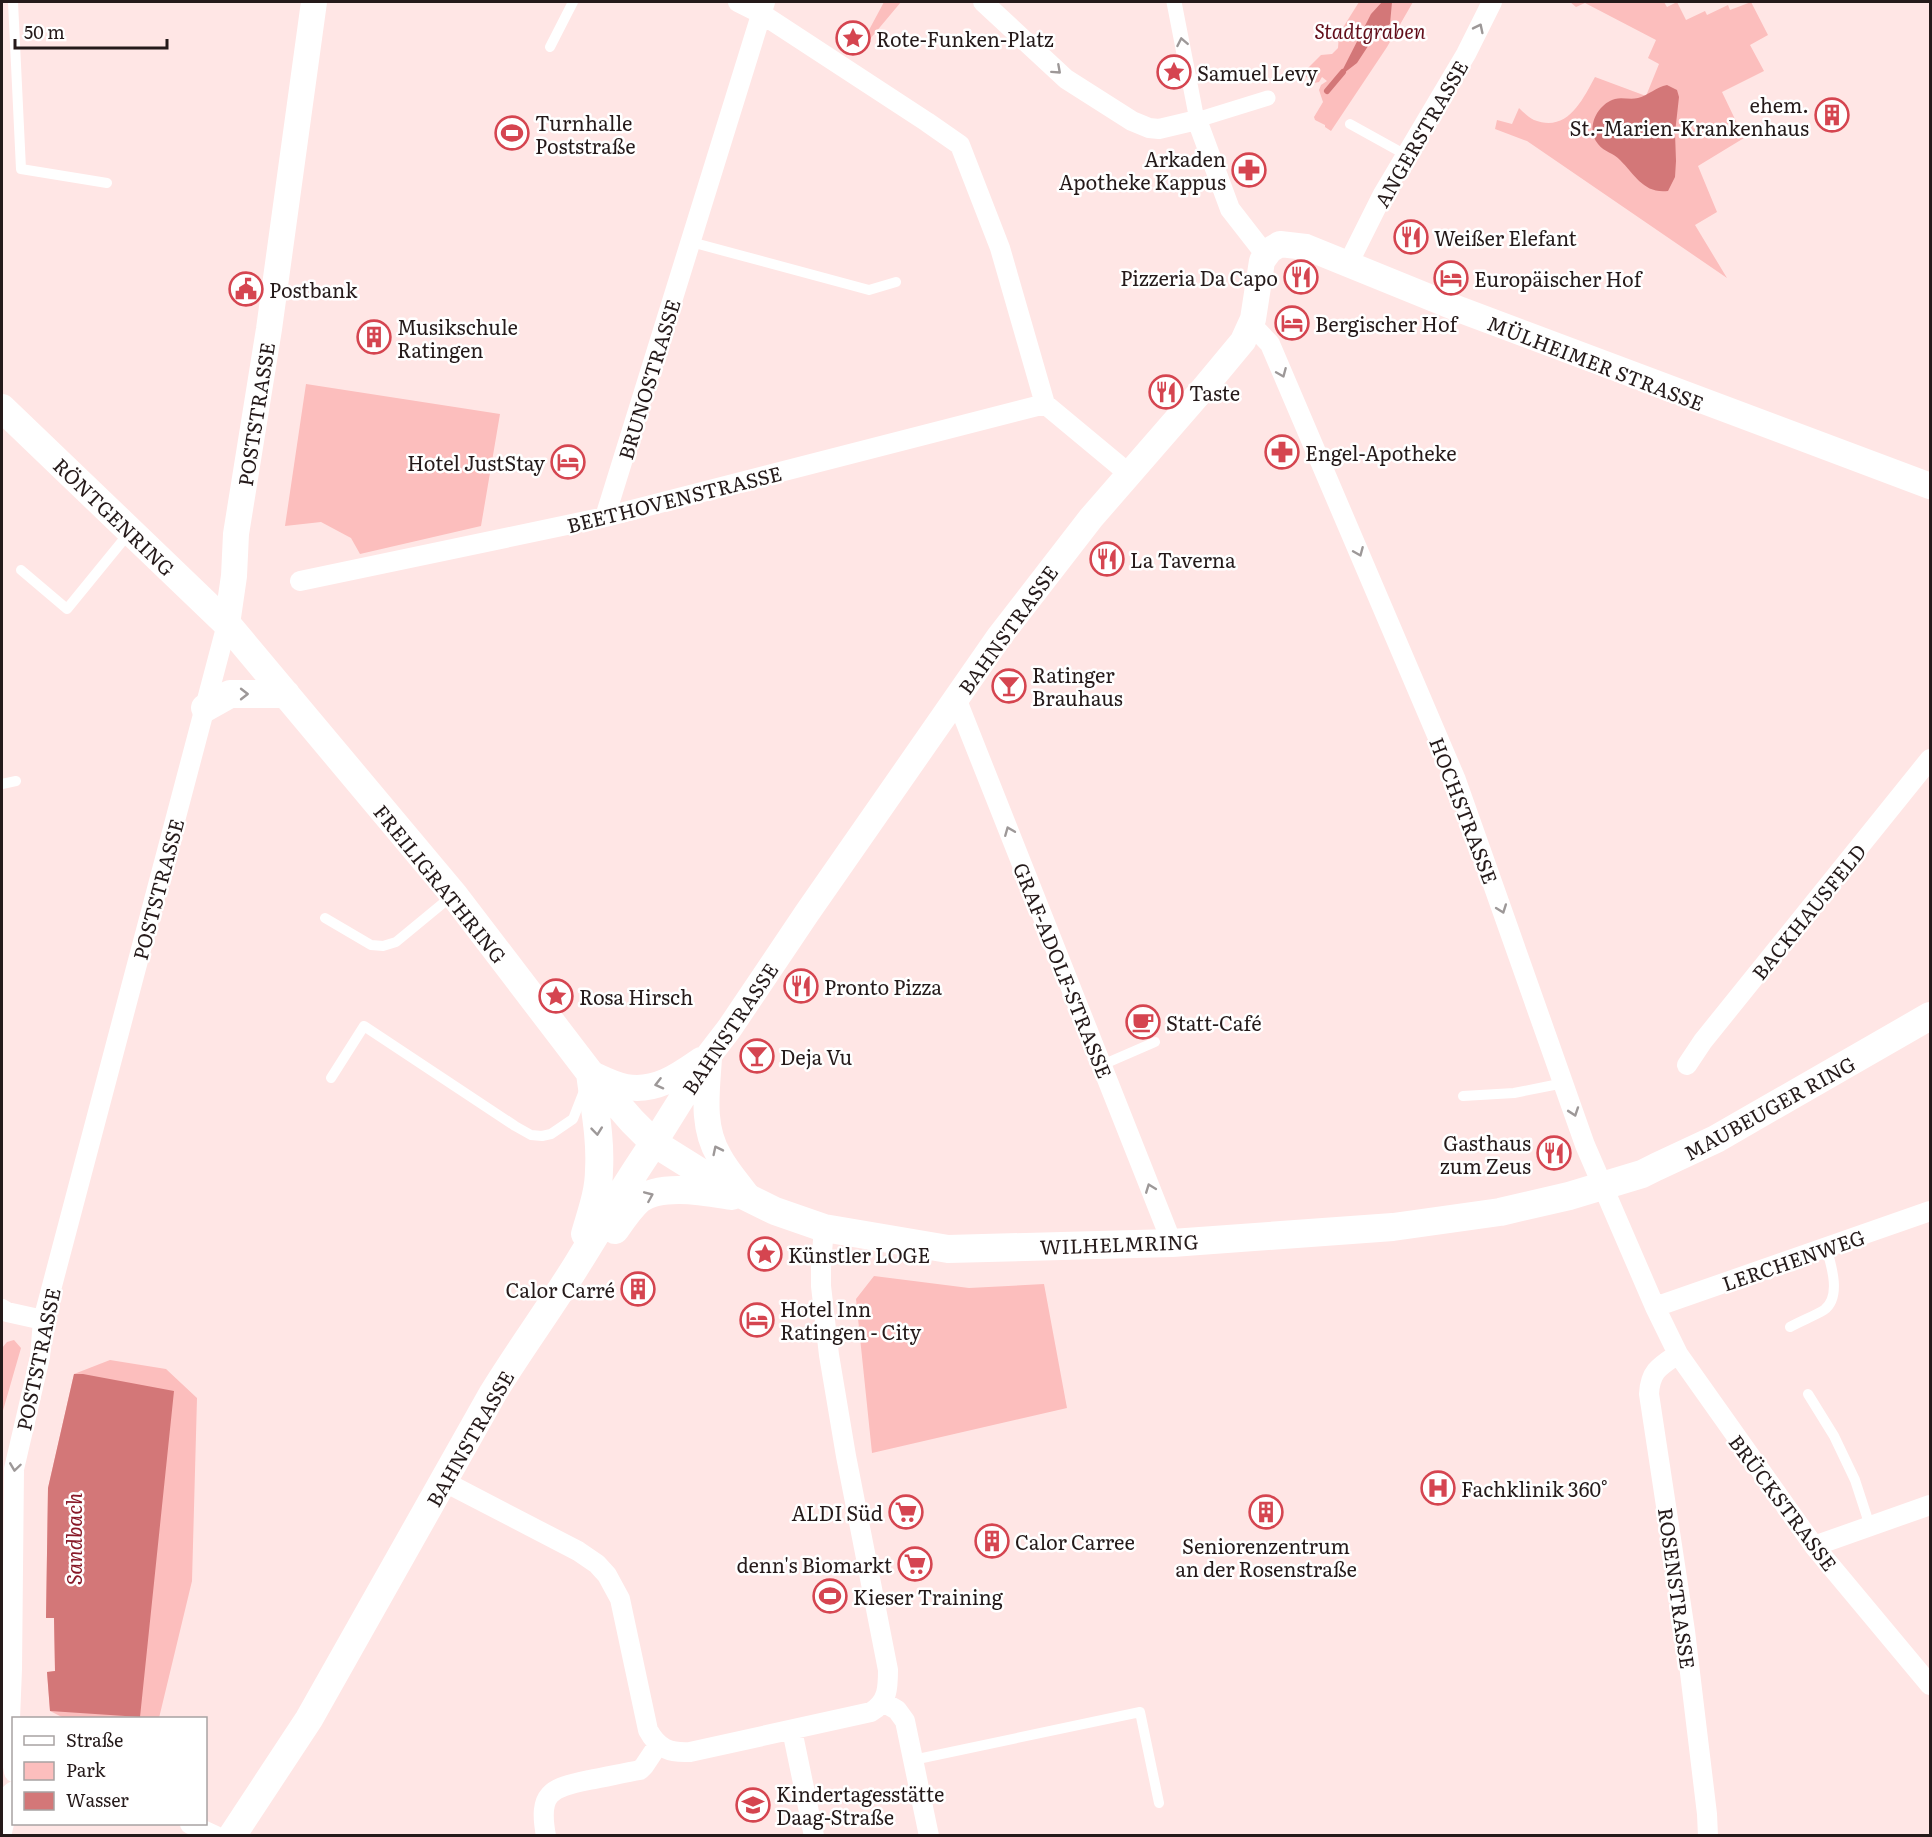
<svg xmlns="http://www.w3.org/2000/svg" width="1932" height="1837" viewBox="0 0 1932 1837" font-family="Literata,serif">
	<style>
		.green { fill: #fcbebd }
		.water { fill: #d37778 }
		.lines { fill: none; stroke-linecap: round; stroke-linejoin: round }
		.stream { stroke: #d37778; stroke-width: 6 }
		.service { stroke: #fff; stroke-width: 10 }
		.pedestrian { stroke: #fff; stroke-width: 15 }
		.minor { stroke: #fff; stroke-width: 20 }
		.tertiary { stroke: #fff; stroke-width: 26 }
		.secondary { stroke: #fff; stroke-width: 28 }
		.oneway { stroke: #9d9898 }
		.labels { text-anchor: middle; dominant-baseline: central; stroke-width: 5; stroke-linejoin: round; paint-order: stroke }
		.park-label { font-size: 20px; font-style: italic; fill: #620d19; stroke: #fff }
		.poi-label { font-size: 20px; fill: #251a1a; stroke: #fff; text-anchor: start }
		.street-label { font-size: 20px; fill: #251a1a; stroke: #fff }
		.water-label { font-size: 21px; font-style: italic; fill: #881928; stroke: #fff }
	</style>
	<rect width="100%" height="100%" fill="#ffe6e5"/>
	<!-- green -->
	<path class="green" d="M 884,2 L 901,2 L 865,45 L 862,43 Z
		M 1359,2 L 1413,2 L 1387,47 L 1331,131 L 1325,127 L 1325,125 L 1315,120 L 1314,117 L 1323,102 L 1319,90 L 1321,85 L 1327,81 L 1322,77 L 1319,82 L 1314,83 L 1302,74 L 1321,55 L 1332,54 L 1338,48 L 1339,34 Z
		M 1570,2 L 1664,2 L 1667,7 L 1677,2 L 1686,20 L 1705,11 L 1707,15 L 1728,5 L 1730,10 L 1751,2 L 1768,35 L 1750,45 L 1764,71 L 1722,92 L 1744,138 L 1698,166 L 1717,212 L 1695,225 L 1727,278 L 1527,141 L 1495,129 L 1497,120 L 1512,124 L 1519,108 C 1523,112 1528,117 1534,120 C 1567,133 1582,101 1595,77 L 1646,96 L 1659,64 L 1648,58 L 1656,40 L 1585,3 L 1576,7 Z
		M 306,384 L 500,414 L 481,526 L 360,554 L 351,538 L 321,522 L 285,526 Z
		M 874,1276 L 969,1288 L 1044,1284 L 1067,1408 L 872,1453 L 856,1299 Z
		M 14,1340 L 21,1348 L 2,1414 L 2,1348 L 7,1342 Z
		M 110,1360 L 166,1369 L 197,1398 L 192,1581 L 159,1718 L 64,1718 L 50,1711 L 47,1672 L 55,1671 L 54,1618 L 46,1618 L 48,1488 L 74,1374 Z"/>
	<!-- water -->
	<path class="water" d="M 1382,2 L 1392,2 L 1390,24 L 1374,37 L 1357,63 L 1344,73 L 1342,71 L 1371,14 Z
		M 1667,85 L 1677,90 L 1679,97 L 1675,133 L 1676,161 L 1675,177 L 1668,191 C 1644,194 1635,175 1620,160 C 1614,153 1604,152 1598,144 C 1585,129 1597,104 1615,99 C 1622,97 1630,100 1638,98 C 1649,95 1656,87 1667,85 Z
		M 74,1374 L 83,1374 L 174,1391 L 140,1717 L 50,1711 L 47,1672 L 55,1671 L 54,1618 L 46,1618 L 48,1488 Z"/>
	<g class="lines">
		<!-- stream -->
		<path class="stream" d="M 1327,91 L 1343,72"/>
		<!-- service -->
		<path class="service" d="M 13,2 L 21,169 L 107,183
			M 550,47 L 573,2
			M 1350,124 L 1406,155
			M 691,242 L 869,290 L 896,282
			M 21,570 L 67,609 L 129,533
			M 2,784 L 16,781
			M 325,918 L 371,945 L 383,946 L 396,942 L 453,895
			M 1102,1065 L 1155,1042
			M 331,1078 L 364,1026 L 515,1126 L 531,1135 L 542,1136 L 551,1134 L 573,1119 L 584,1091
			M 1463,1096 L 1514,1093 L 1564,1083
			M 1790,1327 C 1801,1321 1814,1316 1824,1310 C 1842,1297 1831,1264 1826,1247
			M 1808,1394 L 1834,1436 L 1855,1480 L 1870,1526
			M 913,1760 L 1140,1712 L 1159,1803"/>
		<!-- pedestrian -->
		<path class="pedestrian" d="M 1174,2 L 1197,120 L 1268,98"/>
		<!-- minor -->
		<path class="minor" d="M 738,2 L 762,14 L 927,122 L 960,145 L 1000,248 L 1045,404 L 1128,473
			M 983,2 L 1066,79 L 1132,121 L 1149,128 L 1159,129 L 1197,120 L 1230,209 L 1265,254
			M 1348,264 L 1383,194 L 1466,54 L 1492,2
			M 1251,324 L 1270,344 L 1456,780 L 1585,1145 L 1655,1307 L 1678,1354 L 1814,1546 L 1930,1685
			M 605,517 L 765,2
			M 300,581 L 605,517 L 1045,404
			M 956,698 L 1172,1243
			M 1687,1065 L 1703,1041 L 1930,759
			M 1655,1307 L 1930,1211
			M 2,1309 L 7,1312 L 43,1320
			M 1678,1354 C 1660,1366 1650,1371 1649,1394 L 1685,1631 L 1707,1814 L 1708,1836
			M 443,1481 L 578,1551 L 597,1564 L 607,1575 L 620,1599 L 648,1730 C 658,1749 670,1753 690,1752 L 871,1712 C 888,1702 888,1687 888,1670 L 846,1456 L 829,1355 L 821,1286 L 821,1264 L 824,1228
			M 1814,1546 L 1930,1505
			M 883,1702 L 897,1710 L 905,1721 L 929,1836
			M 792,1730 L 814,1836
			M 14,1772 L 9,1744 L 12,1669 L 14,1469 L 40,1357 L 43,1320 L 227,624
			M 190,1824 L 216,1836
			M 2,1832 L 11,1793 L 14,1791
			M 546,1836 C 538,1793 550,1788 589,1780 C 606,1777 623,1773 640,1770 L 644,1766 L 658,1745"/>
		<!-- tertiary -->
		<path class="tertiary" d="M 227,624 L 234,576 L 236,534 L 269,329 L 314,2
			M 709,1058 C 707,1091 701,1126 719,1156 C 727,1171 739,1184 749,1198
			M 590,1073 C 601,1078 614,1085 626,1087 C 656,1092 678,1076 701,1060
			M 654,1143 L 709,1055 L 729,1029 L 807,913 L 999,637 L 1091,518 L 1204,388 L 1243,341 L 1253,319 L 1262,261 L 1270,250 L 1280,244 L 1306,247 L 1461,310 L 1930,486"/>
		<!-- secondary -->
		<path class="secondary" d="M 2,408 L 227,624 L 454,895 L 590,1073 L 632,1121 L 654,1143 L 718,1183 L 775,1211 L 824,1228 L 948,1249 L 1172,1243 L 1393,1227 L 1500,1212 L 1569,1196 L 1642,1174 L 1656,1167 L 1716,1139 L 1930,1016
			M 205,708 L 230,694 L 286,694
			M 615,1230 C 622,1220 630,1208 639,1200 C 661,1183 706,1192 732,1196
			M 585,1234 C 591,1213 599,1192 599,1170 C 601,1138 594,1105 590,1073
			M 232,1836 L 309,1719 L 493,1393 C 520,1349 551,1307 578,1263 C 603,1223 627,1182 654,1143"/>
	</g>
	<!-- one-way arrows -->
	<defs><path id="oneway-chevron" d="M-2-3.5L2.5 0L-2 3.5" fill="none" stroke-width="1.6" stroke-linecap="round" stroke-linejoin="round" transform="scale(1.5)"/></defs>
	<g class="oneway">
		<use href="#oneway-chevron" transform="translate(1479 28) rotate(-64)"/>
		<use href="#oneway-chevron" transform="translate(1182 42) rotate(-101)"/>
		<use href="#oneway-chevron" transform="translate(1057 70) rotate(42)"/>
		<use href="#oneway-chevron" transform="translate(1282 373) rotate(67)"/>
		<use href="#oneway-chevron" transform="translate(1359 552) rotate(67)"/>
		<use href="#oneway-chevron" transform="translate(244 694)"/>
		<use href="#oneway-chevron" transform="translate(1009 831) rotate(-112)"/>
		<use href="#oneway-chevron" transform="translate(1502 909) rotate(70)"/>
		<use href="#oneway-chevron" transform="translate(659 1084) rotate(166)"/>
		<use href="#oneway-chevron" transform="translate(1574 1112) rotate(71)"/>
		<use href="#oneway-chevron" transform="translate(597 1131) rotate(84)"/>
		<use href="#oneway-chevron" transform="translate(717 1150) rotate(-116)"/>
		<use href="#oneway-chevron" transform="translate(1150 1188) rotate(-111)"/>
		<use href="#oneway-chevron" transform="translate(649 1196) rotate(-23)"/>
		<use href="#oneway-chevron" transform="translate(15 1467) rotate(98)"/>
	</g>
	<!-- icons -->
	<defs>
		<symbol id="sight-ring" viewBox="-11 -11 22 22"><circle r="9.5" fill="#fff" stroke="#d54550" stroke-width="1.5"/><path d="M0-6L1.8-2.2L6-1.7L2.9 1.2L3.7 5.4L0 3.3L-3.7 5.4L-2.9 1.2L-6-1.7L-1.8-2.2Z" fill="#d54550"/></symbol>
		<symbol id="building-ring" viewBox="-11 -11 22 22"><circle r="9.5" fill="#fff" stroke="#d54550" stroke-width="1.5"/><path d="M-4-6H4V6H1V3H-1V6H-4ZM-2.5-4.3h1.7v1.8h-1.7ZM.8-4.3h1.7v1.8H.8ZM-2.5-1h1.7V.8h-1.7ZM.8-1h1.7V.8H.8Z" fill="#d54550"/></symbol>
		<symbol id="stadium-ring" viewBox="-11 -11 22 22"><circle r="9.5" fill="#fff" stroke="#d54550" stroke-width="1.5"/><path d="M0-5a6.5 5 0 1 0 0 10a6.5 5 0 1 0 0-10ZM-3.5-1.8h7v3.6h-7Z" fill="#d54550"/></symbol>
		<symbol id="pharmacy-ring" viewBox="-11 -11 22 22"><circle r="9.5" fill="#fff" stroke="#d54550" stroke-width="1.5"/><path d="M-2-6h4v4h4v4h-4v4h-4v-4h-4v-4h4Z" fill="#d54550"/></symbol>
		<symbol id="restaurant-ring" viewBox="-11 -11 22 22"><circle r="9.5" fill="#fff" stroke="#d54550" stroke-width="1.5"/><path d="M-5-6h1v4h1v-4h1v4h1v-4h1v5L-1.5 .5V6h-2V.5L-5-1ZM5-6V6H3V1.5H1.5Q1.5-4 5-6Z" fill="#d54550"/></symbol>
		<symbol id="hotel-ring" viewBox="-11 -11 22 22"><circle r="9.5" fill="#fff" stroke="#d54550" stroke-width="1.5"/><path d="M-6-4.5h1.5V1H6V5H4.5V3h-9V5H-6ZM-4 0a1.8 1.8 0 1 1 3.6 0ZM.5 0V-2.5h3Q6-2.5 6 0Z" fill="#d54550"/></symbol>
		<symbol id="civic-ring" viewBox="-11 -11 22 22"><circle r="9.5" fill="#fff" stroke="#d54550" stroke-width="1.5"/><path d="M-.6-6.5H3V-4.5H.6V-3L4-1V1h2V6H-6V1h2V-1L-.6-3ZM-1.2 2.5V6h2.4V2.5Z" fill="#d54550"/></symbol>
		<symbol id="bar-ring" viewBox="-11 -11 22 22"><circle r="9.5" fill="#fff" stroke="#d54550" stroke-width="1.5"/><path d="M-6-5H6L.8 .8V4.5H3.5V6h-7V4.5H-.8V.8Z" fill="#d54550"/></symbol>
		<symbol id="cafe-ring" viewBox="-11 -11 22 22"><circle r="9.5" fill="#fff" stroke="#d54550" stroke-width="1.5"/><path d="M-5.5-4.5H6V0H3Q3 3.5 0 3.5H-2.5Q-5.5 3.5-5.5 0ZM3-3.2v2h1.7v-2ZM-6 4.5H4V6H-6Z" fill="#d54550"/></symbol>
		<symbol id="hospital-ring" viewBox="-11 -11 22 22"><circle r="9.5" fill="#fff" stroke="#d54550" stroke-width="1.5"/><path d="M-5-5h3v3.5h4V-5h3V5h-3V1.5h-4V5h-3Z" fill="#d54550"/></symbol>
		<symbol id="supermarket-ring" viewBox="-11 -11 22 22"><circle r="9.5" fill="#fff" stroke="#d54550" stroke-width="1.5"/><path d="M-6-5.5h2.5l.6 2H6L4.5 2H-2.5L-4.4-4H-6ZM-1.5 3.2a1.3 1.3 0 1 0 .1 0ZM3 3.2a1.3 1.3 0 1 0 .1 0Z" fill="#d54550"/></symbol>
		<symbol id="school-ring" viewBox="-11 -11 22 22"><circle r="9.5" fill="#fff" stroke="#d54550" stroke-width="1.5"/><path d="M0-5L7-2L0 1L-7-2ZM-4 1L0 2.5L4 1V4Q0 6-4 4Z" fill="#d54550"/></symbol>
	</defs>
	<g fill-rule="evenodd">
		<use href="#sight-ring" x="834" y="19" width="38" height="38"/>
		<use href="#sight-ring" x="1155" y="53" width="38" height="38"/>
		<use href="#building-ring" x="1813" y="96" width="38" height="38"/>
		<use href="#stadium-ring" x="493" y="114" width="38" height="38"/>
		<use href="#pharmacy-ring" x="1230" y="151" width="38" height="38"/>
		<use href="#restaurant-ring" x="1392" y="218" width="38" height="38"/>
		<use href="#restaurant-ring" x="1282" y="258" width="38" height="38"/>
		<use href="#hotel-ring" x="1432" y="259" width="38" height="38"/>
		<use href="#civic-ring" x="227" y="270" width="38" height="38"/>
		<use href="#hotel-ring" x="1273" y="304" width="38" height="38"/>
		<use href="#building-ring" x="355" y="318" width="38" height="38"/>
		<use href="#restaurant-ring" x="1147" y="373" width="38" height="38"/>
		<use href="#pharmacy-ring" x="1263" y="433" width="38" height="38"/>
		<use href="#hotel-ring" x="549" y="443" width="38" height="38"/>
		<use href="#restaurant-ring" x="1088" y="540" width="38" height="38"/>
		<use href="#bar-ring" x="990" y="667" width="38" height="38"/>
		<use href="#restaurant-ring" x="782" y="967" width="38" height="38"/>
		<use href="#sight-ring" x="537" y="977" width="38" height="38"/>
		<use href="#cafe-ring" x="1124" y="1003" width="38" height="38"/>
		<use href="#bar-ring" x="738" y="1037" width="38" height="38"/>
		<use href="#restaurant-ring" x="1535" y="1134" width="38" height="38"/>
		<use href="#sight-ring" x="746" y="1235" width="38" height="38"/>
		<use href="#building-ring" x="619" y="1270" width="38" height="38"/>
		<use href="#hotel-ring" x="738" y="1301" width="38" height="38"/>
		<use href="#hospital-ring" x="1419" y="1469" width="38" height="38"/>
		<use href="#supermarket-ring" x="887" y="1493" width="38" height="38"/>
		<use href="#building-ring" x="1247" y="1493" width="38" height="38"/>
		<use href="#building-ring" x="973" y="1522" width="38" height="38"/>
		<use href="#supermarket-ring" x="896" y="1545" width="38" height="38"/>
		<use href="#stadium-ring" x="811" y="1577" width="38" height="38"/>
		<use href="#school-ring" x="734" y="1786" width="38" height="38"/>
	</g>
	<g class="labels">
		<!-- park labels -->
		<g class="park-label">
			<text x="1370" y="30">Stadtgraben</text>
		</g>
		<!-- poi labels -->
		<g class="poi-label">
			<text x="876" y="38">Rote-Funken-Platz</text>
			<text x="1197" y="72">Samuel Levy</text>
			<text x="1809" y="104" text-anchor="end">ehem.<tspan x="1809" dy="23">St.-Marien-Krankenhaus</tspan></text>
			<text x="535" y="122">Turnhalle<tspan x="535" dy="23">Poststraße</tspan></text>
			<text x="1226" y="158" text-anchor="end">Arkaden<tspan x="1226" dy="23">Apotheke Kappus</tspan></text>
			<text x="1434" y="237">Weißer Elefant</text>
			<text x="1278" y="277" text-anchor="end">Pizzeria Da Capo</text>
			<text x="1474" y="278">Europäischer Hof</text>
			<text x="269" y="289">Postbank</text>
			<text x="1315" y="323">Bergischer Hof</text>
			<text x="397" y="326">Musikschule<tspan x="397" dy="23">Ratingen</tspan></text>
			<text x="1189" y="392">Taste</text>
			<text x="1305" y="452">Engel-Apotheke</text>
			<text x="545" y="462" text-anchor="end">Hotel JustStay</text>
			<text x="1130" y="559">La Taverna</text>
			<text x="1032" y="674">Ratinger<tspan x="1032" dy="23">Brauhaus</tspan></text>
			<text x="824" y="986">Pronto Pizza</text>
			<text x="579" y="996">Rosa Hirsch</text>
			<text x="1166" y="1022">Statt-Café</text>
			<text x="780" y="1056">Deja Vu</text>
			<text x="1531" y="1142" text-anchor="end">Gasthaus<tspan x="1531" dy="23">zum Zeus</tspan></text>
			<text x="788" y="1254">Künstler LOGE</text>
			<text x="615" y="1289" text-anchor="end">Calor Carré</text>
			<text x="780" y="1308">Hotel Inn<tspan x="780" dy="23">Ratingen - City</tspan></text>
			<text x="1461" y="1488">Fachklinik 360°</text>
			<text x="883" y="1512" text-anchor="end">ALDI Süd</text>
			<text x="1015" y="1541">Calor Carree</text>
			<text x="1266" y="1545" text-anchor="middle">Seniorenzentrum<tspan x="1266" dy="23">an der Rosenstraße</tspan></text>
			<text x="892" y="1564" text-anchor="end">denn's Biomarkt</text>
			<text x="853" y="1596">Kieser Training</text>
			<text x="776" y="1793">Kindertagesstätte<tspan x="776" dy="23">Daag-Straße</tspan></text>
		</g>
		<!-- street labels -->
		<g class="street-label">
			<text transform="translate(1420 133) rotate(-60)">ANGERSTRASSE</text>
			<text transform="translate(1596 362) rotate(21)">MÜLHEIMER STRASSE</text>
			<text transform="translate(648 379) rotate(-73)">BRUNOSTRASSE</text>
			<text transform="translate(255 414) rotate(-81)">POSTSTRASSE</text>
			<text transform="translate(674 498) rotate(-14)">BEETHOVENSTRASSE</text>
			<text transform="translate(115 516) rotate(44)">RÖNTGENRING</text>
			<text transform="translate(1007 629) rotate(-54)">BAHNSTRASSE</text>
			<text transform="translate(1465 810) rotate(69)">HOCHSTRASSE</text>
			<text transform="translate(441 883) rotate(51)">FREILIGRATHRING</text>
			<text transform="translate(157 889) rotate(-75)">POSTSTRASSE</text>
			<text transform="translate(1808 911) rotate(-51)">BACKHAUSFELD</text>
			<text transform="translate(1064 970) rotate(68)">GRAF-ADOLF-STRASSE</text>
			<text transform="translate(729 1028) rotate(-56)">BAHNSTRASSE</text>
			<text transform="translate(1769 1107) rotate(-29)">MAUBEUGER RING</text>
			<text transform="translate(1119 1243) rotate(-2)">WILHELMRING</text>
			<text transform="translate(1793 1259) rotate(-19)">LERCHENWEG</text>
			<text transform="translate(37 1359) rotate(-78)">POSTSTRASSE</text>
			<text transform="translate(469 1438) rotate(-60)">BAHNSTRASSE</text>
			<text transform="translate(1784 1502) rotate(53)">BRÜCKSTRASSE</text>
			<text transform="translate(1678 1588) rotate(82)">ROSENSTRASSE</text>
		</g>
		<!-- water labels -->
		<g class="water-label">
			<text transform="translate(72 1539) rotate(-90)">Sandbach</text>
		</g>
	</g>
	<!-- border -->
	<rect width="1932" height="1837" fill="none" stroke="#251a1a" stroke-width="6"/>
	<!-- legend -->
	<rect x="12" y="1717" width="195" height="108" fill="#ffffff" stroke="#a8a3a3" stroke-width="1.5"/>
	<rect x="24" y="1736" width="30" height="9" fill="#ffffff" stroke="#a8a3a3" stroke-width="1.5"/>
	<text x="66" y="1747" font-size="18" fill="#251a1a">Straße</text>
	<rect x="24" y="1762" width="30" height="18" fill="#fcbebd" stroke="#a8a3a3" stroke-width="1.5"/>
	<text x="66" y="1777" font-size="18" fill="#251a1a">Park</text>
	<rect x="24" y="1792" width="30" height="18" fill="#d37778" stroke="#a8a3a3" stroke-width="1.5"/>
	<text x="66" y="1807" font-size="18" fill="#251a1a">Wasser</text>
	<!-- scale -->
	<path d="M15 39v9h152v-9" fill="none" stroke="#251a1a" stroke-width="3"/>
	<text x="24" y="39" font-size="18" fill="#251a1a" stroke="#ffffff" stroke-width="4.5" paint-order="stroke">50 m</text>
</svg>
